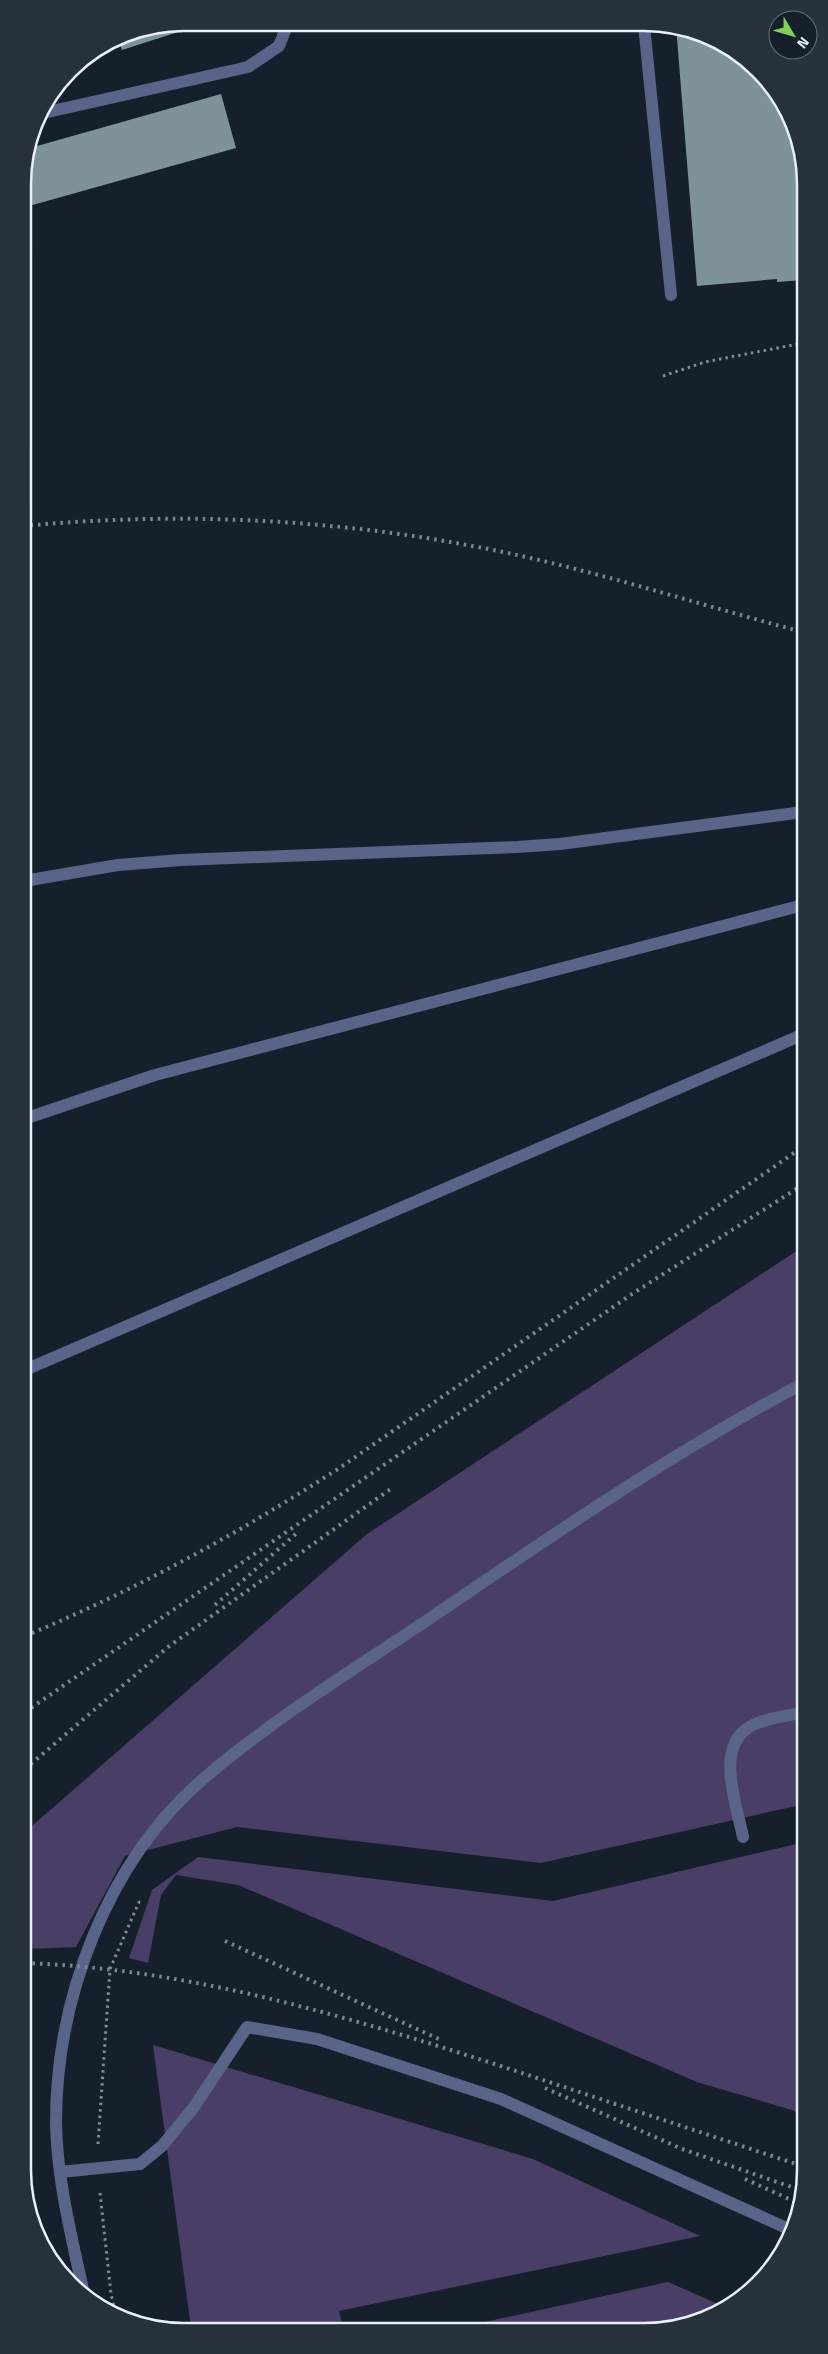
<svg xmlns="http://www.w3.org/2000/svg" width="828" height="2354" viewBox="0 0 828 2354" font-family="'Titillium Web',sans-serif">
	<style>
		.green { fill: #493e65 }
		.building { fill: #7d929b }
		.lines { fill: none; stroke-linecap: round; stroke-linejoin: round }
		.path { stroke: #828c96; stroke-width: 3; stroke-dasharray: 2.5 4; stroke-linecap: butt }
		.lane { stroke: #5a6488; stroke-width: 12 }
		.street { stroke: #5a6488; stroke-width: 12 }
		.rail { stroke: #7e8791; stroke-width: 4; stroke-dasharray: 2.5 5; stroke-linecap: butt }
		.rim { fill: none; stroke: #e7eff7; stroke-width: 2.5 }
	</style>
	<rect width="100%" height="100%" fill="#15202c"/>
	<!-- green -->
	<path class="green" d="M 804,1246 L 805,1804 L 541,1863 L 237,1827 L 125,1856 L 76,1947 L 25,1949 L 25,1832 L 367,1534 Z
		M 805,1842 L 805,2114 L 697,2082 L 238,1885 L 176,1875 L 161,1895 L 148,1963 L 129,1958 L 152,1890 L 198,1857 L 553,1901 Z
		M 153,2045 L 533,2159 L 700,2236 L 339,2311 L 343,2328 L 284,2328 L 281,2323 L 228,2328 L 191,2328 Z
		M 668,2282 L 727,2308 L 676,2328 L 457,2328 Z"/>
	<!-- building -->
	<path class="building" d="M 184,23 L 206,23 L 122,50 L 118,38 L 123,35 Z
		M 676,26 L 724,44 L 758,70 L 784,104 L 802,152 L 803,280 L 777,282 L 777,279 L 697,286 Z
		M 221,94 L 236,148 L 29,206 L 23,185 L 23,173 L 30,148 Z"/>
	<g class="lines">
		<!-- path -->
		<path class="path" d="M 663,376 L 705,362 L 803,343
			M 98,2144 L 110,1969 L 139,1902 L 138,1900
			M 100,2193 L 111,2294 L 116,2316"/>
		<!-- lane -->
		<path class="lane" d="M 644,25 L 671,295
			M 39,114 L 248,67 L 279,46 L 288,23
			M 24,881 L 118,865 L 181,860 L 517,847 L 560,844 L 803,812
			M 24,1119 L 155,1075 L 803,905
			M 25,1370 L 804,1034
			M 743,1837 C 737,1806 715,1749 748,1728 C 763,1718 788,1716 805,1712
			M 60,2172 L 140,2164 L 162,2146 L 194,2107 L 247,2027 L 317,2039 L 501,2099 L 793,2231"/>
		<!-- street -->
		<path class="street" d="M 84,2294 C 72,2239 57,2180 56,2123 C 56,1998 107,1862 203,1779 C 273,1719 353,1670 429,1619 C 551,1536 673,1452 804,1383"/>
		<!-- rail -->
		<path class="rail" d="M 23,526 C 184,511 344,519 503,552 C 604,573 703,606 803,632
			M 215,1605 L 298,1532
			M 25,1636 C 136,1590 237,1534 338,1469 L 804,1146
			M 25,1712 L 635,1292 L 804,1184
			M 25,1769 L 168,1647 L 392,1488
			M 225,1941 L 443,2041
			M 25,1963 C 195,1969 356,2019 516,2071 C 612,2103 709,2135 805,2167
			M 545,2088 L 682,2149 L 803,2191
			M 745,2179 L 800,2204"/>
	</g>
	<!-- crop -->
	<path d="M0 0H828V2354H0ZM184 31H644A153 153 0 0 1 797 184V2170A153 153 0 0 1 644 2323H184A153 153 0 0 1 31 2170V184A153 153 0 0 1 184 31Z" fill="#26313c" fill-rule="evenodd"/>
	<path class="rim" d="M184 31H644A153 153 0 0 1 797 184V2170A153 153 0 0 1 644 2323H184A153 153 0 0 1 31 2170V184A153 153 0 0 1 184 31Z"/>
	<!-- north arrow -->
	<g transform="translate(793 35) rotate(128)"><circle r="24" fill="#15202c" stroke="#69737d"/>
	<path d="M0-4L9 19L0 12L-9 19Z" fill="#80d051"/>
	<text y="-8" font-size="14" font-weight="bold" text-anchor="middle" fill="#e7eff7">N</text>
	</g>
</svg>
